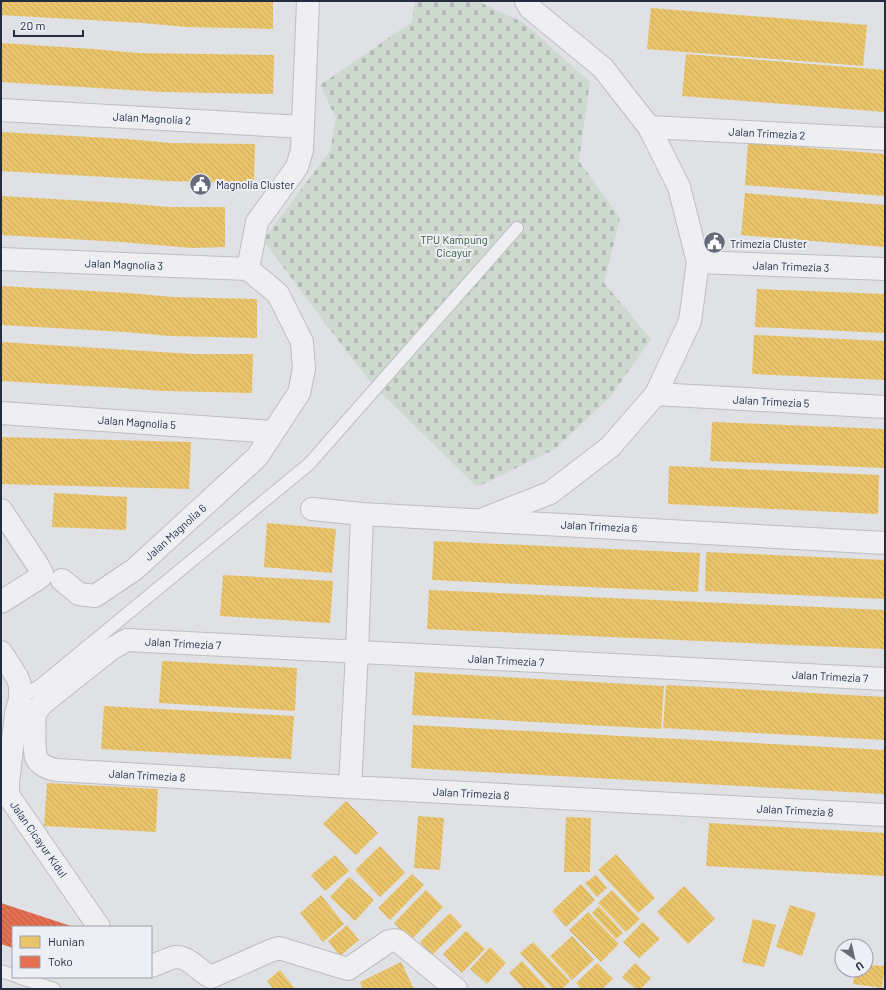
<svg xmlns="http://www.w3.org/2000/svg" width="886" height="990" viewBox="0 0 886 990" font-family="Barlow,sans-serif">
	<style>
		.cemetery { fill: url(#cemetery-stones) }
		.homes { fill: url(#homes-back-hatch) }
		.shops { fill: url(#shops-back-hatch) }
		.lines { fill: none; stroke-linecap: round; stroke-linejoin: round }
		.service-casing { stroke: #bdbec3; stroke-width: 14 }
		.minor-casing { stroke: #bdbec3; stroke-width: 24 }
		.service { stroke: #efeff2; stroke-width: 12 }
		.minor { stroke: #efeff2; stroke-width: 22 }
		.labels { text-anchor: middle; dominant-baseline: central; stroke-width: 4; stroke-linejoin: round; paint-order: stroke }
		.street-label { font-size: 11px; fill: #262c3f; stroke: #eceff5 }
		.poi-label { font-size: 11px; fill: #262c3f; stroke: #eceff5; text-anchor: start }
		.park-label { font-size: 11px; fill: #355b33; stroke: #eceff5 }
	</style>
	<defs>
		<pattern id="cemetery-stones" width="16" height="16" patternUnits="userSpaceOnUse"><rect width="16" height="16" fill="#ced9d0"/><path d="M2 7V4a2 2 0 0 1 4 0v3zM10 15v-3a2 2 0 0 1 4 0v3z" fill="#b1bab4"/></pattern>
		<pattern id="homes-back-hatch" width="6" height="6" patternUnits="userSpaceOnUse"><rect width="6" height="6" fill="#e9c46a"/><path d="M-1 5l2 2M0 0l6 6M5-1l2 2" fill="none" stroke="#c8a95d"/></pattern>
		<pattern id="shops-back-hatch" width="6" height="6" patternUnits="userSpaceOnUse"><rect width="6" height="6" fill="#e76f51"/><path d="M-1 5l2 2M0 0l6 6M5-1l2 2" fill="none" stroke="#bb5b45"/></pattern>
	</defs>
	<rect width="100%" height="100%" fill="#e0e1e5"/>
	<!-- cemetery -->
	<path class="cemetery" d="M 415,1 L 477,1 L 524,23 L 590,82 L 579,161 L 620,218 L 604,283 L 651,339 L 611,396 L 555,449 L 477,487 L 372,384 L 328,327 L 263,240 L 330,151 L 336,118 L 320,85 L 412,22 Z"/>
	<!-- homes -->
	<path class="homes" d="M 1,1 L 273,1 L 273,29 L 186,27 L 142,23 L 1,15 Z
		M 651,8 L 867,25 L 863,66 L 647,49 Z
		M 1,43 L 93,49 L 138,53 L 274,55 L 273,94 L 162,92 L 1,82 Z
		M 686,54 L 885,70 L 885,112 L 682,96 Z
		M 1,132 L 127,139 L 171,143 L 255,144 L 254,183 L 167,181 L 124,178 L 1,171 Z
		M 748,143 L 885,154 L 885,196 L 745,185 Z
		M 745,193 L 885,205 L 885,247 L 741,235 Z
		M 1,196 L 123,203 L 168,207 L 225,207 L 225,247 L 192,248 L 121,242 L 1,235 Z
		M 1,286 L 129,293 L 173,297 L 257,299 L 257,338 L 170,336 L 126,332 L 1,325 Z
		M 757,289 L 885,294 L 885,333 L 755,327 Z
		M 754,335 L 885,341 L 885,380 L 752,374 Z
		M 1,342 L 193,354 L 253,354 L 252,393 L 165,391 L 122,388 L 1,381 Z
		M 712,422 L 885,429 L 885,468 L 710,461 Z
		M 1,437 L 191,442 L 189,489 L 1,484 Z
		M 669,466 L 879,475 L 878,514 L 668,504 Z
		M 54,493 L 127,497 L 126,530 L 52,527 Z
		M 267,523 L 336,529 L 332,573 L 264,567 Z
		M 434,541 L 700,553 L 698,592 L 432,580 Z
		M 706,552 L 885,560 L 885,599 L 705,591 Z
		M 223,575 L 333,581 L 330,623 L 220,616 Z
		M 429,590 L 885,610 L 885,649 L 427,629 Z
		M 162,661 L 297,668 L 295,711 L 159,703 Z
		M 415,672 L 664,686 L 661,729 L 412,715 Z
		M 666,685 L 885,697 L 885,740 L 663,728 Z
		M 104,706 L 294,716 L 291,759 L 101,749 Z
		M 413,725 L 885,750 L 885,794 L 411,768 Z
		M 47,783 L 158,789 L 156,832 L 44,826 Z
		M 346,801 L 378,833 L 356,855 L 323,824 Z
		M 418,816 L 444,818 L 440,870 L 414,868 Z
		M 566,817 L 591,818 L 590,872 L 564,872 Z
		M 709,823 L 885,833 L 885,876 L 706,866 Z
		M 380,846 L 405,873 L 380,897 L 355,870 Z
		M 616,854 L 655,898 L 638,913 L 598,870 Z
		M 335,855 L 349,871 L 325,891 L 311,875 Z
		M 412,874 L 424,885 L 390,920 L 378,908 Z
		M 596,875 L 607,888 L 597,897 L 585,883 Z
		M 349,877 L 374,900 L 355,921 L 330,897 Z
		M 581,884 L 595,900 L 566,927 L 552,911 Z
		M 684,886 L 715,919 L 688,944 L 657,912 Z
		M 426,890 L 443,907 L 411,940 L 394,923 Z
		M 612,890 L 640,919 L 626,932 L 598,903 Z
		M 321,895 L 344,924 L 323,942 L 300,913 Z
		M 790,905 L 816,913 L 802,956 L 776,947 Z
		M 599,906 L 623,933 L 616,939 L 592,913 Z
		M 588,912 L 619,944 L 601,962 L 569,930 Z
		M 450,913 L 462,926 L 432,955 L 420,942 Z
		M 753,919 L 776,925 L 764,967 L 742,962 Z
		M 643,922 L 660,939 L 639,958 L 623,942 Z
		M 347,925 L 359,940 L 340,956 L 328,941 Z
		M 466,931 L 485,949 L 462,973 L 443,954 Z
		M 572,936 L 594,960 L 572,980 L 550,956 Z
		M 533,942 L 570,981 L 562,989 L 553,989 L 520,953 Z
		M 490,947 L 506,963 L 487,984 L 470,969 Z
		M 522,961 L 548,989 L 524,989 L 509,973 Z
		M 401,962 L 414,989 L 363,989 L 360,982 Z
		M 597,963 L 613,979 L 602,989 L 581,989 L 576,983 Z
		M 635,963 L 651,978 L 641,989 L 636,989 L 622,977 Z
		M 866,965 L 885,966 L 882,988 L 853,984 L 855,970 L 866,970 Z
		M 280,970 L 295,989 L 273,989 L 267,981 Z"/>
	<!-- shops -->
	<path class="shops" d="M 1,903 L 71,926 L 71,927 L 13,927 L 13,948 L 1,944 Z"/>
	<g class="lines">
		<defs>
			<path id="service" d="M 20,699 L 42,684 L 309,464 L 517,228
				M 1,971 L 13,975
				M 18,977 L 54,989"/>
			<path id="minor" d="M 1,110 L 303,127
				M 649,127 L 885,139
				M 1,259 L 248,269
				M 698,262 L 885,269
				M 656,394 L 885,407
				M 1,413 L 273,432
				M 312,509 L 362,514 L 885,543
				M 1,510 L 37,564 L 42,573 L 42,575 L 39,578 L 1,602
				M 481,520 L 550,493 L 610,447 L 656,394 L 690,321 L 698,262 L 679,187 L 649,127 L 603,68 L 530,8 L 526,1
				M 62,580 L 79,594 L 95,596 L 135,569 L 257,457 L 299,393 L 304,369 L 302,342 L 278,294 L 248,269 L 257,222 L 297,167 L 302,150 L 308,1
				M 1,652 L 17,677 L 20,685 L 20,699 L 16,714 L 8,783 L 8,792 L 10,798 L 99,927
				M 885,679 L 127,640 L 111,649 L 44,702 C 40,706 37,709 35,715 C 34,721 34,751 36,757 C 39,765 49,769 57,770 L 350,787 L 885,815
				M 350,787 L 357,652 L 362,514
				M 151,966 C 158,964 165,960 172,958 C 187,953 198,971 211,977 L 270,951 L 279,948 L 341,967 L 348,969 L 389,941 L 395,940 L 398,941 L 456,989"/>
		</defs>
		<!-- service casing -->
		<use href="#service" class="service-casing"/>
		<!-- minor casing -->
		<use href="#minor" class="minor-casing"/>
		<!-- service -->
		<use href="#service" class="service"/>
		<!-- minor -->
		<use href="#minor" class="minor"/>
	</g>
	<!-- icons -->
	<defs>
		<symbol id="civic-disc" viewBox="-11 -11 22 22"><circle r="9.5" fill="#676b79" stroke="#eceff5"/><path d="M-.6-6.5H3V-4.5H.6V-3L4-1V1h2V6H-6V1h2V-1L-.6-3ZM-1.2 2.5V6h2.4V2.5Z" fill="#fff"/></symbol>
	</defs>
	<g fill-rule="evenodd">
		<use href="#civic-disc" x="188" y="172" width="25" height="25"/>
		<use href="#civic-disc" x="702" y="230" width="25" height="25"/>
	</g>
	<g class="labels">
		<!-- street labels -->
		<g class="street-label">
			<text transform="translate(152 118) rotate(3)">Jalan Magnolia 2</text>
			<text transform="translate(767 133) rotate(3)">Jalan Trimezia 2</text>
			<text transform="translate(124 264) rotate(2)">Jalan Magnolia 3</text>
			<text transform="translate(791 266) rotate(2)">Jalan Trimezia 3</text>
			<text transform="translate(771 401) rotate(3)">Jalan Trimezia 5</text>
			<text transform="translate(137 422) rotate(4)">Jalan Magnolia 5</text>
			<text transform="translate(599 526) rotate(3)">Jalan Trimezia 6</text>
			<text transform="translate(175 532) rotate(-42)">Jalan Magnolia 6</text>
			<text transform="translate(183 643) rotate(3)">Jalan Trimezia 7</text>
			<text transform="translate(506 660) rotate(3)">Jalan Trimezia 7</text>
			<text transform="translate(830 676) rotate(3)">Jalan Trimezia 7</text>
			<text transform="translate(147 775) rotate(3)">Jalan Trimezia 8</text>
			<text transform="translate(471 793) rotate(3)">Jalan Trimezia 8</text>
			<text transform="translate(795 810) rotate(3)">Jalan Trimezia 8</text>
			<text transform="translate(39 839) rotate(55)">Jalan Cicayur Kidul</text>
		</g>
		<!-- poi labels -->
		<g class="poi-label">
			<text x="216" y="184">Magnolia Cluster</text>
			<text x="730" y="243">Trimezia Cluster</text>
		</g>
		<!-- park labels -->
		<g class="park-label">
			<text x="454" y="239">TPU Kampung<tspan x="454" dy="13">Cicayur</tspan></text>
		</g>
	</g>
	<!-- border -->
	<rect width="886" height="990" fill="none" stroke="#262c3f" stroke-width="4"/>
	<!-- legend -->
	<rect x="12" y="926" width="140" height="52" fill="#eceff5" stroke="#9da1ac"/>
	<rect x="20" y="936" width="20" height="12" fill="#e9c46a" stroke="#9da1ac"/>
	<text x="48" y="946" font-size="12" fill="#262c3f">Hunian</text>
	<rect x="20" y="956" width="20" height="12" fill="#e76f51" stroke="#9da1ac"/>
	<text x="48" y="966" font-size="12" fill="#262c3f">Toko</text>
	<!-- north arrow -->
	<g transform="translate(854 958) rotate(146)"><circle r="19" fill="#eceff5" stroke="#9da1ac"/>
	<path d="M0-3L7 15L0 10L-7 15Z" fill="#676b79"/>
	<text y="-6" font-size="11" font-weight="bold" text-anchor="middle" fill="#262c3f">U</text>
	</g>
	<!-- scale -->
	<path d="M14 30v6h69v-6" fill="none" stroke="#262c3f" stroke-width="2"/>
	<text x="20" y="30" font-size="12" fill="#262c3f" stroke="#eceff5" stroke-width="3" paint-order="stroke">20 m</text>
</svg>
